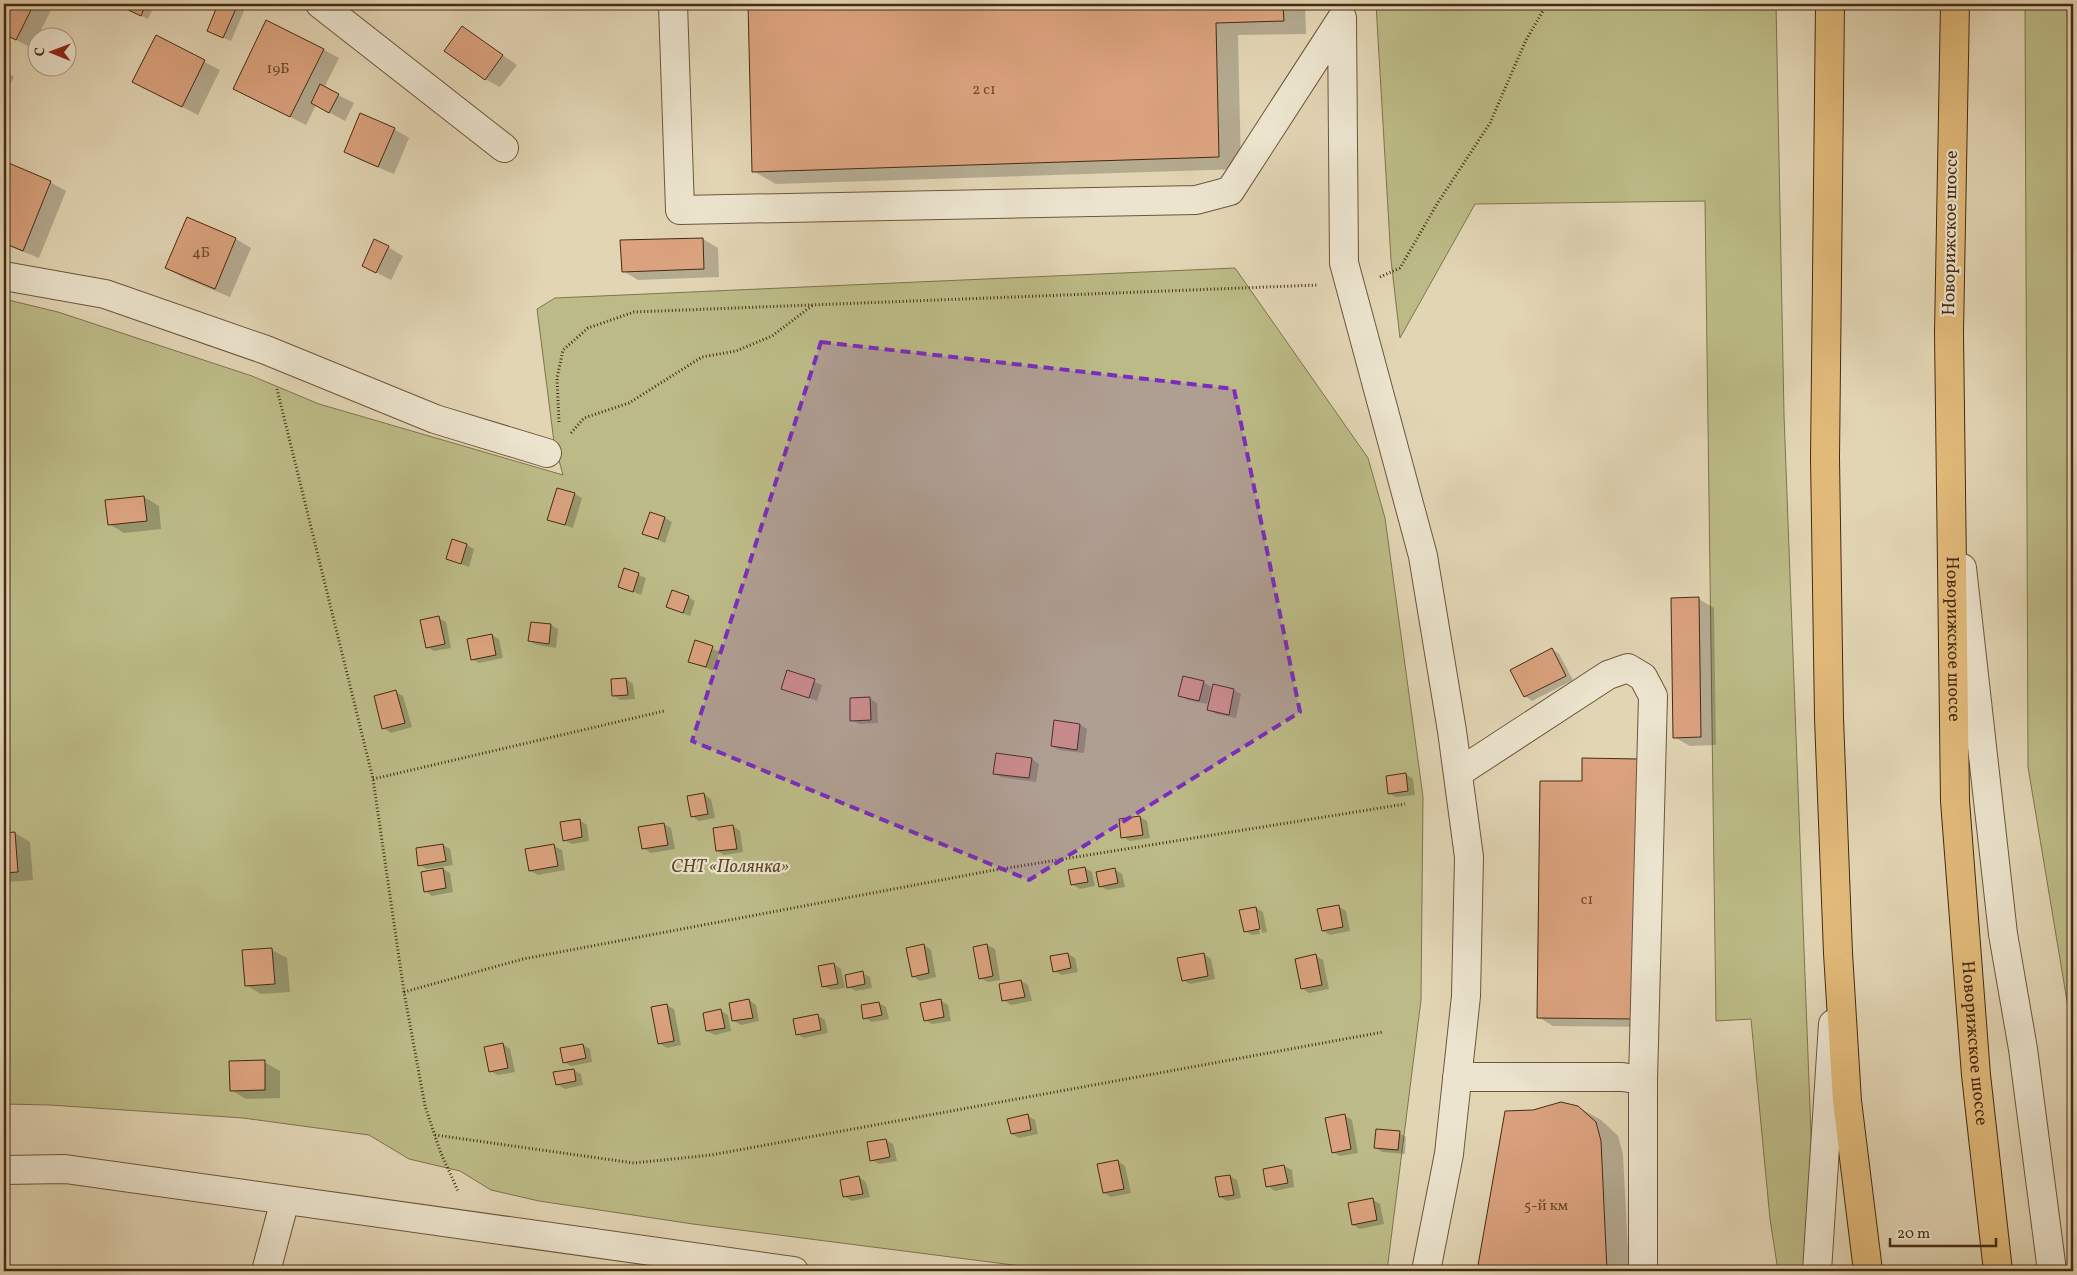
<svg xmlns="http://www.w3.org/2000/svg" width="2077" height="1275" viewBox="0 0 2077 1275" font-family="Vollkorn,serif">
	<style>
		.green { fill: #bcbb87; stroke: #82734c }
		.shadow { fill: #0003 }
		.building { fill: #daa27e; stroke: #472b12 }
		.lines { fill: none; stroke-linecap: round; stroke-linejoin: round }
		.minor-casing { stroke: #6e563a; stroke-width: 30 }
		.highway-casing { stroke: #472b12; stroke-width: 30 }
		.path { stroke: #472b12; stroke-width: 3; stroke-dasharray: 1 2.5; stroke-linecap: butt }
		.minor { stroke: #ece4ce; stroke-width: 28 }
		.highway { stroke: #e1ba7a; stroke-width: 28 }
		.marked { fill: #7b2cbf; fill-opacity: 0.2; stroke: #7b2cbf; stroke-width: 4; stroke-dasharray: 10 6; stroke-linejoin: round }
		.labels { text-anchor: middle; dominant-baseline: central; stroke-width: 4.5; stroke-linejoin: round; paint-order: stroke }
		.number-label { font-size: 15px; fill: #6c492d }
		.street-label { font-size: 18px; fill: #472b12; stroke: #ece4ce }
		.park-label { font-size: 18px; font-style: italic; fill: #5e4829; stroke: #ece4ce }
	</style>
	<rect width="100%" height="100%" fill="#e2d5b4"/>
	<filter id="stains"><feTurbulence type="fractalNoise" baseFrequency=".004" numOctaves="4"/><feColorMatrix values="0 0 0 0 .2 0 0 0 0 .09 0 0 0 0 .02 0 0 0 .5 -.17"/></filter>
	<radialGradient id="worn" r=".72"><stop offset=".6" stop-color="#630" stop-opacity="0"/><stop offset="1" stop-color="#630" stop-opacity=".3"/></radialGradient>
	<!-- green -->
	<path class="green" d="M 1376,4 L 1776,4 L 1784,415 L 1812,1162 L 1808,1271 L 1778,1271 L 1770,1219 L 1751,1019 L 1716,1021 L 1705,201 L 1475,204 L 1400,338 L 1391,260 Z
		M 2025,4 L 2073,4 L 2073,1037 L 2028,767 Z
		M 1235,268 L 1368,458 L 1385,518 L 1423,797 L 1421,1000 L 1387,1271 L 1060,1271 L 693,1224 L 539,1201 L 491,1190 L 460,1171 L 409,1159 L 369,1135 L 243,1118 L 50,1105 L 4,1104 L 4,299 L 58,312 L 252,376 L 319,404 L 563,475 L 554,442 L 537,309 L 555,298 Z"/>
	<!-- shadow -->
	<path class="shadow" d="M 4,4 L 54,4 L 32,48 L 4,34 Z
		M 127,4 L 155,4 L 148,19 L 125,8 Z
		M 220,4 L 247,4 L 231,41 L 209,31 Z
		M 749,4 L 1305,4 L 1306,34 L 1238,35 L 1241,169 L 776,184 L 753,171 Z
		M 462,27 L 517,65 L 500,87 L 485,79 Z
		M 156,37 L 220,70 L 198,115 L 134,82 Z
		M 324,50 L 339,58 L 324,88 L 354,103 L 345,121 L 316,105 L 306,125 L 234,88 Z
		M 4,71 L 14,77 L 4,98 Z
		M 394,129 L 409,138 L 394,174 L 360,160 L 345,152 Z
		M 4,163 L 50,182 L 66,191 L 39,258 L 4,244 Z
		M 187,219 L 236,239 L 251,248 L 230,297 L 182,277 L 167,268 Z
		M 703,239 L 718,248 L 719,277 L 638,280 L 623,271 Z
		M 388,247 L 403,256 L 391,280 L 364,266 Z
		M 574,494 L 582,498 L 573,528 L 549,520 Z
		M 144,497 L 159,506 L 161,529 L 124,533 L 109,524 Z
		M 665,518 L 672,522 L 665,543 L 644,534 Z
		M 467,545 L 474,549 L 469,567 L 448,559 Z
		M 625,569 L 646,578 L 641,595 L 619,586 Z
		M 688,597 L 695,601 L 690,616 L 667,607 Z
		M 1699,599 L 1714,608 L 1716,745 L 1690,746 L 1674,737 Z
		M 438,618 L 446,622 L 451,648 L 434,651 L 427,647 Z
		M 551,625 L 558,629 L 556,648 L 537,645 L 529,641 Z
		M 492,635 L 499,639 L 503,658 L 479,663 L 472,659 Z
		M 696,642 L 720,652 L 713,671 L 690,661 Z
		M 1552,649 L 1559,654 L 1573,680 L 1532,701 L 1525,696 Z
		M 788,672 L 822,685 L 817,701 L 782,688 Z
		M 626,679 L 633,684 L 635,699 L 621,700 L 614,696 Z
		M 1203,682 L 1211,687 L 1207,704 L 1187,700 L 1180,695 Z
		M 1214,686 L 1234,690 L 1241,694 L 1236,718 L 1216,714 L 1209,710 Z
		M 396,692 L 403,696 L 412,727 L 391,733 L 384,728 Z
		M 870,699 L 877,703 L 878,723 L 859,724 L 852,720 Z
		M 1055,722 L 1080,725 L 1087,729 L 1084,753 L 1059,750 L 1052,746 Z
		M 1032,759 L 1039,764 L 1036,782 L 1001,777 L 994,773 Z
		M 1406,774 L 1413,779 L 1415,795 L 1396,797 L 1389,793 Z
		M 1583,783 L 1649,1027 L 1553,1026 L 1538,1017 Z
		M 704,794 L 711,799 L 715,818 L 699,821 L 692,816 Z
		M 1140,817 L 1147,821 L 1150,838 L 1130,841 L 1123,837 Z
		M 579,820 L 587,825 L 589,841 L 572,844 L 564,840 Z
		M 664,824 L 671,828 L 675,849 L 651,853 L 643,848 Z
		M 733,826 L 740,831 L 743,852 L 724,855 L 717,851 Z
		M 15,833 L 30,842 L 33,880 L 8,882 L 4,880 L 4,834 Z
		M 443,845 L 450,849 L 453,865 L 427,869 L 420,865 Z
		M 554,846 L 562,850 L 565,870 L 538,875 L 530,871 Z
		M 1085,868 L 1092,872 L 1095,886 L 1080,889 L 1072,884 Z
		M 443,869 L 450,873 L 453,892 L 432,896 L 425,891 Z
		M 1115,870 L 1122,874 L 1125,887 L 1107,890 L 1100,886 Z
		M 1338,906 L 1346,911 L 1350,931 L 1330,935 L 1323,931 Z
		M 1256,908 L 1263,912 L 1267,932 L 1262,933 L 1258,912 L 1256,912 L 1260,934 L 1252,935 L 1245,931 Z
		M 924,945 L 931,950 L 936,977 L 920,981 L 913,976 Z
		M 987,945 L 995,949 L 1000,980 L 988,982 L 980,978 L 974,948 Z
		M 272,950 L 287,958 L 290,992 L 261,994 L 246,985 L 244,952 Z
		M 1068,954 L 1075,958 L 1078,972 L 1062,975 L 1054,971 Z
		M 1204,954 L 1211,959 L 1215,979 L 1190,984 L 1183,980 Z
		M 1316,956 L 1323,960 L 1329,989 L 1309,993 L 1302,988 Z
		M 834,964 L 841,969 L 845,988 L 831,990 L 823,986 Z
		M 862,973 L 870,977 L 872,988 L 856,991 L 849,987 Z
		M 1021,981 L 1028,985 L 1032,1001 L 1011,1005 L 1004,1000 Z
		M 749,1000 L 756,1005 L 759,1021 L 741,1025 L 734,1021 Z
		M 940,1000 L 948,1005 L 951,1021 L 932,1024 L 925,1020 Z
		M 879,1003 L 886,1007 L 889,1019 L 872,1022 L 865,1018 Z
		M 666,1005 L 674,1009 L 681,1045 L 667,1048 L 659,1043 Z
		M 721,1011 L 728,1015 L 731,1031 L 715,1035 L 707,1031 Z
		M 817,1015 L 825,1020 L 828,1033 L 804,1038 L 797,1034 Z
		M 503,1044 L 510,1049 L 515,1072 L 498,1075 L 490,1071 Z
		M 583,1045 L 590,1049 L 592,1062 L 571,1066 L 564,1062 Z
		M 264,1062 L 280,1071 L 280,1098 L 246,1099 L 231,1090 Z
		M 573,1070 L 581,1074 L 583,1085 L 565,1089 L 557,1084 Z
		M 1578,1107 L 1601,1120 L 1618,1136 L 1623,1154 L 1629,1271 L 1478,1271 L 1506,1112 Z
		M 1028,1116 L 1035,1120 L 1038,1134 L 1019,1138 L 1012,1134 Z
		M 1345,1116 L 1352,1120 L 1358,1153 L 1340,1156 L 1333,1152 Z
		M 1399,1133 L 1406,1137 L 1405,1154 L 1382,1152 L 1375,1147 Z
		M 886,1140 L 893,1144 L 897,1161 L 879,1164 L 872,1160 Z
		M 1118,1161 L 1125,1166 L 1131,1193 L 1111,1197 L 1104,1193 Z
		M 1284,1166 L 1292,1170 L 1294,1187 L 1275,1191 L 1268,1186 L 1264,1170 Z
		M 1230,1176 L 1237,1180 L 1241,1198 L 1227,1201 L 1220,1197 Z
		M 859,1177 L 866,1182 L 870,1197 L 852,1201 L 844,1196 Z
		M 1373,1200 L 1380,1204 L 1384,1224 L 1360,1229 L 1353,1225 Z"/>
	<!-- building -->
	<path class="building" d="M 4,4 L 34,4 L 16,40 L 4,34 Z
		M 126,4 L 146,4 L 141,16 L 124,8 Z
		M 218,4 L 238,4 L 223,38 L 207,31 Z
		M 748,4 L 1283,4 L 1284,21 L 1216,23 L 1219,157 L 752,172 Z
		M 266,20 L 324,49 L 290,117 L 233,89 Z
		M 462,26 L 503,55 L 485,80 L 444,51 Z
		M 156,35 L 205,60 L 182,107 L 132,82 Z
		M 320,84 L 339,94 L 329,113 L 311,103 Z
		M 360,113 L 395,128 L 378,167 L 344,152 Z
		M 4,161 L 51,181 L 23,251 L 4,243 Z
		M 187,217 L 236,238 L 215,289 L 165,268 Z
		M 703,238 L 704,269 L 622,272 L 620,240 Z
		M 374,239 L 389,246 L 376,273 L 362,266 Z
		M 557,488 L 575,493 L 565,525 L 547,520 Z
		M 144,496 L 147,521 L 108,525 L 105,500 Z
		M 650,512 L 665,517 L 658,539 L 642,534 Z
		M 452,539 L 467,544 L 461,564 L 446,559 Z
		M 624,568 L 639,573 L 633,592 L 618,587 Z
		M 672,590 L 689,596 L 683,613 L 666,607 Z
		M 1699,597 L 1701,737 L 1673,738 L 1671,598 Z
		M 439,616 L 445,644 L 426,648 L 420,620 Z
		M 531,622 L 551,624 L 549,644 L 528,641 Z
		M 492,634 L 496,655 L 471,660 L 467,639 Z
		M 695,640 L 713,646 L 706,667 L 688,662 Z
		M 1552,648 L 1566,676 L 1524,697 L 1510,670 Z
		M 787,670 L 815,679 L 809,698 L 781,689 Z
		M 1183,676 L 1204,681 L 1199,701 L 1178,696 Z
		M 626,678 L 628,695 L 612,696 L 611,679 Z
		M 1213,684 L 1234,689 L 1229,715 L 1207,710 Z
		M 396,690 L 405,723 L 382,729 L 374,696 Z
		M 870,697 L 871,720 L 850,721 L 850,698 Z
		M 1054,720 L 1080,724 L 1077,750 L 1051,746 Z
		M 996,753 L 1032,758 L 1029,778 L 993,774 Z
		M 1582,758 L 1638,759 L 1634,1019 L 1537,1018 L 1540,781 L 1582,781 Z
		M 1406,773 L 1408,791 L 1388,794 L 1386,776 Z
		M 704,793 L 708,814 L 691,817 L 687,796 Z
		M 1140,816 L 1143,835 L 1121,838 L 1119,819 Z
		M 580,819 L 582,837 L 563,841 L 560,822 Z
		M 664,823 L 668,845 L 642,849 L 638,827 Z
		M 733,825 L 737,849 L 716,851 L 713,828 Z
		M 15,832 L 18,872 L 4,873 L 4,833 Z
		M 443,844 L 446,861 L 418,866 L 416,848 Z
		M 554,844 L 558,866 L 529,871 L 525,849 Z
		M 1085,867 L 1088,882 L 1071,885 L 1068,870 Z
		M 443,868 L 446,888 L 424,892 L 421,872 Z
		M 1115,868 L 1118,883 L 1099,887 L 1096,872 Z
		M 1339,905 L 1343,927 L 1322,931 L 1317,909 Z
		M 1256,907 L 1260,929 L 1244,932 L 1239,910 Z
		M 924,944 L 929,973 L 912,977 L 906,948 Z
		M 987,944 L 993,976 L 979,979 L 973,947 Z
		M 272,948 L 275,984 L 245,986 L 242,950 Z
		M 1068,953 L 1071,968 L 1053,972 L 1050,956 Z
		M 1204,953 L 1208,976 L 1182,981 L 1177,958 Z
		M 1316,954 L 1322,985 L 1301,989 L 1295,959 Z
		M 834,963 L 838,984 L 822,987 L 818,966 Z
		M 863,971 L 865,984 L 847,988 L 845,975 Z
		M 1021,980 L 1025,997 L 1002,1001 L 999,984 Z
		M 749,999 L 753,1018 L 732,1021 L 729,1003 Z
		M 941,999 L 944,1017 L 924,1021 L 920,1003 Z
		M 879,1002 L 882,1015 L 863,1019 L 861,1005 Z
		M 667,1004 L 674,1041 L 658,1044 L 651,1007 Z
		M 721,1009 L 725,1028 L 706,1031 L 703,1013 Z
		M 818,1014 L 821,1030 L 796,1035 L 793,1019 Z
		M 503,1043 L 508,1068 L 489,1072 L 484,1047 Z
		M 583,1044 L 586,1058 L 563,1063 L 560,1048 Z
		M 265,1060 L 265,1090 L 230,1091 L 229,1061 Z
		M 574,1069 L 576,1081 L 556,1085 L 553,1072 Z
		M 1561,1102 L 1578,1106 L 1596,1122 L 1601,1141 L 1607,1271 L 1477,1271 L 1505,1111 L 1533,1110 Z
		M 1028,1114 L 1031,1130 L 1011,1134 L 1007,1119 Z
		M 1345,1114 L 1351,1149 L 1332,1153 L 1325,1118 Z
		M 1376,1129 L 1400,1131 L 1398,1150 L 1374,1148 Z
		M 886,1139 L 890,1157 L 870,1161 L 867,1142 Z
		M 1118,1160 L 1124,1189 L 1103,1193 L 1097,1164 Z
		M 1284,1165 L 1288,1183 L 1266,1187 L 1263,1169 Z
		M 1230,1175 L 1234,1195 L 1219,1197 L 1215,1177 Z
		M 859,1176 L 863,1194 L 843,1197 L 840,1180 Z
		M 1373,1198 L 1377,1220 L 1352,1225 L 1348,1203 Z"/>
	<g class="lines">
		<defs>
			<path id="minor" d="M 320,4 L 504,148
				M 673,4 L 680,210 L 1196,200 L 1230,191 L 1342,18
				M 1342,20 L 1344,263 L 1423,556 L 1452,731 L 1469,857 L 1466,996 L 1449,1154 L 1426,1271
				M 4,276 L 105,294 L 266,350 L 435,419 L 547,453
				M 1962,568 L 2003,934 L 2023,1049 L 2052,1271
				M 1458,773 L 1608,675 L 1628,668 L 1643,677 L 1653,696 L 1643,1080
				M 1457,1077 L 1622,1077 L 1643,1080 L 1643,1271
				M 4,1170 L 65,1169 L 794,1271
				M 266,1271 L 285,1200
				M 1817,1271 L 1833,1024"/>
			<g id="highway">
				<path d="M 1830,4 L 1825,458 L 1829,718 L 1838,953 L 1847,1101 L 1868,1271"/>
				<path id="s1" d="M 1955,4 L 1949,333 L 1955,801 L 1976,1075 L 1998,1271"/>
			</g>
		</defs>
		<!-- minor casing -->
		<use href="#minor" class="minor-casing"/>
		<!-- highway casing -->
		<use href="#highway" class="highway-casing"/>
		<!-- path -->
		<path class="path" d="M 1380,277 L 1400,268 L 1437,204 L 1490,123 L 1526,40 L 1547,4
			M 277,389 L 373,779 L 404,992 L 425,1106 L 440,1151 L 458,1191
			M 559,422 L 557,378 L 563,350 L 588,328 L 634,312 L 1317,285
			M 571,433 L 584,418 L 629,403 L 702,357 L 736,351 L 772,336 L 813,305
			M 373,779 L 664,711
			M 404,992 L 523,959 L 989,871 L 1405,804
			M 435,1135 L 634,1163 L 711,1155 L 1383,1032"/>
		<!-- minor -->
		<use href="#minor" class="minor"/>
		<!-- highway -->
		<use href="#highway" class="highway"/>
	</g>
	<!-- marked area -->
	<path class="marked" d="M 821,342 L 1234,389 L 1300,712 L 1029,880 L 692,741 Z"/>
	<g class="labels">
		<!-- number labels -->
		<g class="number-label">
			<text x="278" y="69">19Б</text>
			<text x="984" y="90">2 c1</text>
			<text x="201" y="253">4Б</text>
			<text x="1587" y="900">с1</text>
			<text x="1546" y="1206">5-й км</text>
		</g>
		<!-- street labels -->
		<g class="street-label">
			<text transform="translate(1951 233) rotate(-89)">Новорижское шоссе</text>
			<text stroke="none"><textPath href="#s1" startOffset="635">Новорижское шоссе</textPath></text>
			<text stroke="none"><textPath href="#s1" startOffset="1040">Новорижское шоссе</textPath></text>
		</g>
		<!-- park labels -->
		<g class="park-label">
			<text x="730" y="867">СНТ «Полянка»</text>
		</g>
	</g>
	<!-- margin -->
	<rect width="2077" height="1275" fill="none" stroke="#e2d5b4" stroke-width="20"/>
	<rect x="5" y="5" width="2067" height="1265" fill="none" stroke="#472b12" stroke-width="2.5"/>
	<rect x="10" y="10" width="2057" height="1255" fill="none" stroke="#472b12"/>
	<!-- north arrow -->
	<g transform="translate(52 52) rotate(271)"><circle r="24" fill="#ece4ce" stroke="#aa9a83"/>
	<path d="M0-4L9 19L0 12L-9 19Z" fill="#8f2418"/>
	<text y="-8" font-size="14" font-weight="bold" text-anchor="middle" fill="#472b12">С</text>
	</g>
	<!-- scale -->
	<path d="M1890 1238v8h106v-8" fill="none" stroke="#472b12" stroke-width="2.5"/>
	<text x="1897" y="1238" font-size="15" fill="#472b12" stroke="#ece4ce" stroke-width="4" paint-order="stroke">20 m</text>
	<rect width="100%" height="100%" filter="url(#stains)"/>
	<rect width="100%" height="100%" fill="url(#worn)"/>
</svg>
